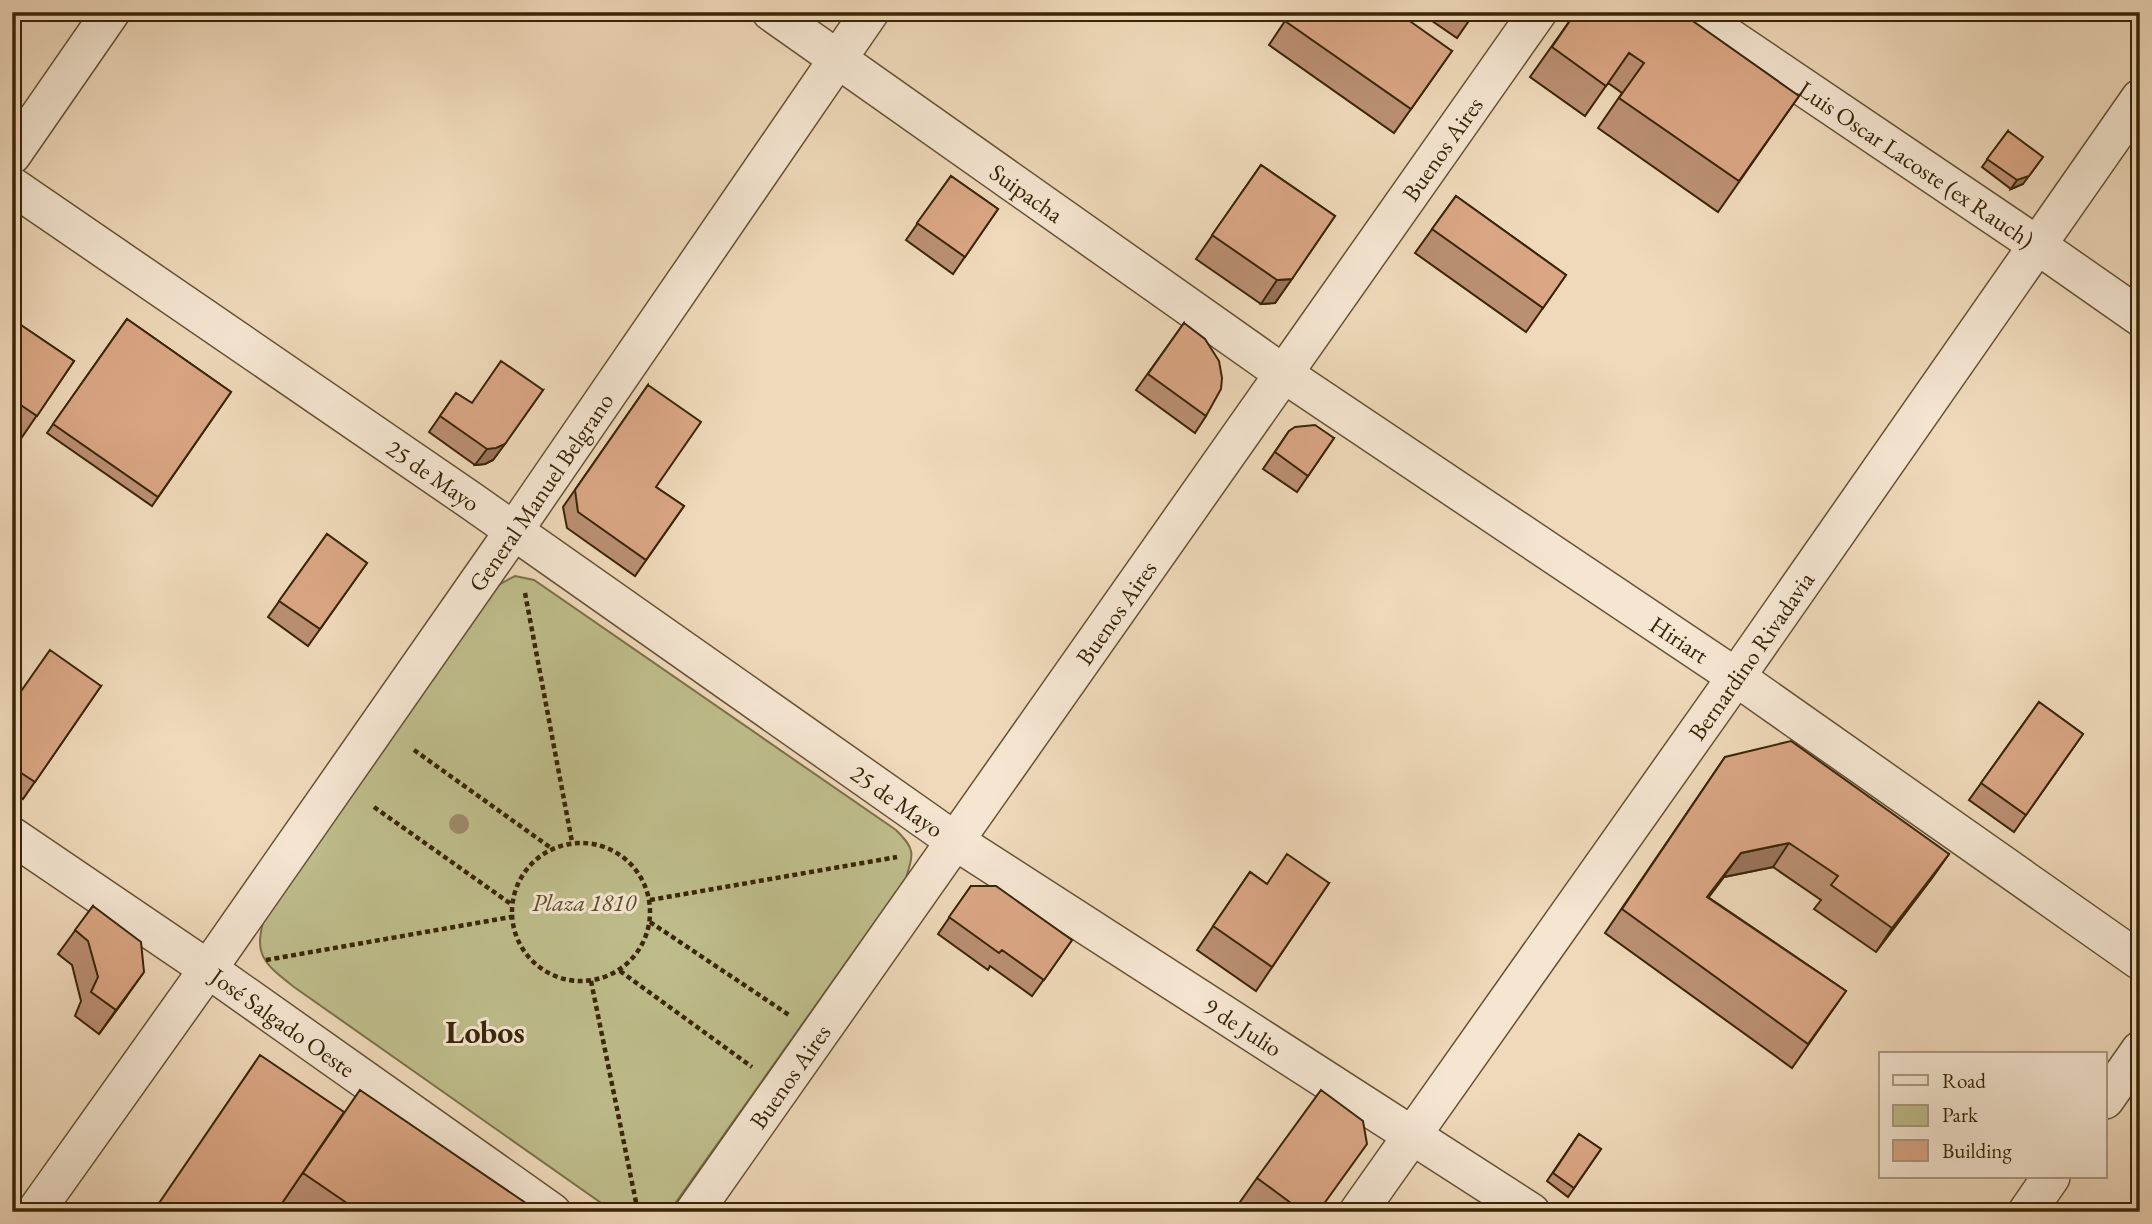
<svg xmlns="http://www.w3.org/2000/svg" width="2152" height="1224" viewBox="0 0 2152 1224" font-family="'EB Garamond',serif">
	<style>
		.green { fill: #bfbe8c; stroke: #7c7249; stroke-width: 2 }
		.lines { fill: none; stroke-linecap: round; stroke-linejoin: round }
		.street-casing { stroke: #665233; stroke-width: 40 }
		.path { stroke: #392506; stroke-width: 4.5; stroke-dasharray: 5 3.5; stroke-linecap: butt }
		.street { stroke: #f5e6d2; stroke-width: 37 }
		.tree { fill: #9d8b6a }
		.wall { fill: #bb8f72; stroke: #392506; stroke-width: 2 }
		.shaded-wall { fill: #99745c; stroke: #392506; stroke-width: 2 }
		.building { fill: #daa684; stroke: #392506; stroke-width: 2 }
		.labels { text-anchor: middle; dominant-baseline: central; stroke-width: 6; stroke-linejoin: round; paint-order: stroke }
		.street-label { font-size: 24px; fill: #392506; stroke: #f5e6d2 }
		.park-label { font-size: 24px; font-style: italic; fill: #5a4b28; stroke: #f5e6d2 }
		.district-label { font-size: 32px; font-weight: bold; fill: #392506; stroke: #f5e6d2 }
	</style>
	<rect width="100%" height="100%" fill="#efd9ba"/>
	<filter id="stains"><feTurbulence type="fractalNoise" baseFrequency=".00286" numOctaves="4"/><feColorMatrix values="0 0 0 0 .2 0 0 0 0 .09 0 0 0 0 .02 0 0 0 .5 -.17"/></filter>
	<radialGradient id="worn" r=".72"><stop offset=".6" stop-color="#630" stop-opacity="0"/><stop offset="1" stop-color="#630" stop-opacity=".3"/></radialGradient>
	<!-- green -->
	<path class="green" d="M 515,576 L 534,580 L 896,830 C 915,849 914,852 906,878 L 669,1212 L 614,1212 L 294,987 C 263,963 252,954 266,913 L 486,598 L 500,584 Z"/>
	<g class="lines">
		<defs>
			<g id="street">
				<path id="s1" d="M 771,12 L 1284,374 L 1736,677 L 2140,961"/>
				<path id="s2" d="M 1692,12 L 2037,245 L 2140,317"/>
				<path d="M 12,155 L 111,12"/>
				<path id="s3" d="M 12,186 L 470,500 L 955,841 L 1531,1212"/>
				<path id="s4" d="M 12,836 L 208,969 L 552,1212"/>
				<path d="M 2105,1100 L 2140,1050"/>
				<path id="s5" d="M 35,1212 L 208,969 L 513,532 L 870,12"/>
				<path id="s6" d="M 694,1212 L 1538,12"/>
				<path id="s7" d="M 1358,1212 L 1736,677 L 2140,98"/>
				<path d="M 2027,1212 L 2051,1177"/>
			</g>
		</defs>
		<!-- street casing -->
		<use href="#street" class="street-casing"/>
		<!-- path -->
		<path class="path" d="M 525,593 L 572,842
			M 414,750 L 551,848
			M 374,807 L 511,904
			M512 912a69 69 0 1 1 138 0a69 69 0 1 1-138 0Z
			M 650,900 L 897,857
			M 650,922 L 789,1015
			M 266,960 L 511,917
			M 620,971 L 752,1067
			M 591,981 L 638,1212"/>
		<!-- street -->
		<use href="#street" class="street"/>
	</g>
	<!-- trees -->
	<circle class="tree" cx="459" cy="824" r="10"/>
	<!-- wall -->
	<path class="wall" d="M 1291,12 L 1452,51 L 1394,133 L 1269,45 Z
		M 1419,12 L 1475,12 L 1457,38 Z
		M 1576,12 L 1799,96 L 1718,212 L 1598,128 L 1622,93 L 1608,83 L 1585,116 L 1530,77 Z
		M 2008,131 L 2023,184 L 2011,189 L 1982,167 Z
		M 1261,165 L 1335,216 L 1275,303 L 1261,304 L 1196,259 Z
		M 951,176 L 998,209 L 953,274 L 906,240 Z
		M 1456,196 L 1566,275 L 1526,332 L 1415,253 Z
		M 12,319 L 74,361 L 20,440 L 12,434 Z
		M 127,319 L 231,392 L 152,506 L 47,433 Z
		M 1184,323 L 1206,416 L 1195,433 L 1136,390 Z
		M 648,385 L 656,487 L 684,506 L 635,576 L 567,528 L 563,507 Z
		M 543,390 L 493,460 L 485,464 L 475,465 L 429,432 L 456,393 L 472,403 Z
		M 1289,431 L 1334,438 L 1297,492 L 1263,469 Z
		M 327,534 L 367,563 L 308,646 L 268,617 Z
		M 101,686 L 23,799 L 12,791 L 12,704 Z
		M 2039,702 L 2083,734 L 2014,832 L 1969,800 Z
		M 1725,757 L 1949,854 L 1932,878 L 1876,952 L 1814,909 L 1821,900 L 1773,867 L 1724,877 L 1708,897 L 1846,991 L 1792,1068 L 1605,933 Z
		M 1250,872 L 1267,884 L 1329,883 L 1256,991 L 1197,950 Z
		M 971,886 L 1072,940 L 1032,996 L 990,966 L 988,970 L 938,934 Z
		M 93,906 L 127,996 L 99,1034 L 75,1016 L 81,1001 L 72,965 L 58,954 Z
		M 344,1112 L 539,1212 L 294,1212 L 282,1203 Z
		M 1579,1134 L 1601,1149 L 1568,1197 L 1547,1181 Z
		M 1257,1178 L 1319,1212 L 1254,1212 L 1240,1202 Z"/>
	<!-- shaded-wall -->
	<path class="shaded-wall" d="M 2043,157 L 2023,184 L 2011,189 L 2017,180 Z
		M 1292,279 L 1275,303 L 1261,304 L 1277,280 Z
		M 505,444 L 493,460 L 485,464 L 475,465 L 487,449 Z
		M 1789,843 L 1773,867 L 1724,877 L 1691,921 L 1741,853 Z
		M 1949,854 L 1932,878 L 1876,952 L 1892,928 Z
		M 144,972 L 127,996 L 99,1034 L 116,1010 Z"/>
	<!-- building -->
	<path class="building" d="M 1291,12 L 1397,12 L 1452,51 L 1411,109 L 1285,21 Z
		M 1576,12 L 1680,12 L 1799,96 L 1739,181 L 1619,98 L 1644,63 L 1629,53 L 1606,86 L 1552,47 Z
		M 2008,131 L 2043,157 L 2029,176 L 2017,180 L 1987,159 Z
		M 1261,165 L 1335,216 L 1292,279 L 1277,280 L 1212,235 Z
		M 951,176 L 998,209 L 965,257 L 917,223 Z
		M 1456,196 L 1566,275 L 1543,308 L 1432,229 Z
		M 12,319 L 74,361 L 37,416 L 12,399 Z
		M 127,319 L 231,392 L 158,497 L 53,424 Z
		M 1184,323 L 1205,339 L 1219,361 L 1222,378 L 1221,389 L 1206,416 L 1148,374 Z
		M 501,361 L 543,390 L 505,444 L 496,448 L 487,449 L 440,416 L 456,393 L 472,403 Z
		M 648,385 L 701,422 L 656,487 L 684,506 L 646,560 L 578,512 L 575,490 Z
		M 1315,425 L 1334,438 L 1308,476 L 1275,452 L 1289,431 L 1295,427 Z
		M 327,534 L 367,563 L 320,629 L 279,601 Z
		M 50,650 L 101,686 L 35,782 L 12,767 L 12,704 Z
		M 2039,702 L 2083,734 L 2026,815 L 1981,783 Z
		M 1791,741 L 1949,854 L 1892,928 L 1831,885 L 1838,876 L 1789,843 L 1741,853 L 1707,897 L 1846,991 L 1808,1044 L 1622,909 L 1725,757 Z
		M 1287,854 L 1329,883 L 1272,967 L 1213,926 L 1250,872 L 1267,884 Z
		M 971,886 L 996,886 L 1072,940 L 1044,980 L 1002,950 L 999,953 L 949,917 Z
		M 93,906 L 141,942 L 144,972 L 116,1010 L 91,992 L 98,977 L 88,941 L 75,930 Z
		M 260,1055 L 344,1112 L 276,1212 L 153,1212 Z
		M 360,1090 L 539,1212 L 360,1212 L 303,1173 Z
		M 1321,1090 L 1363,1121 L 1367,1144 L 1318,1212 L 1303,1212 L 1257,1178 Z
		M 1579,1134 L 1601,1149 L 1574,1188 L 1553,1173 Z"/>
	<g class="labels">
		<!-- street labels -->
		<g class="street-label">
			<text stroke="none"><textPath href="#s6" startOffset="1300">Buenos Aires</textPath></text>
			<text stroke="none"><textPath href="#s2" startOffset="271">Luis Oscar Lacoste (ex Rauch)</textPath></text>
			<text stroke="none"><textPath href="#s1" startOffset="313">Suipacha</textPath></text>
			<text stroke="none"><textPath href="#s3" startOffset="511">25 de Mayo</textPath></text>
			<text stroke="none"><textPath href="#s5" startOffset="880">General Manuel Belgrano</textPath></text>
			<text stroke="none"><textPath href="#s6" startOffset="733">Buenos Aires</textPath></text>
			<text stroke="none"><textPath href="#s1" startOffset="1104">Hiriart</textPath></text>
			<text stroke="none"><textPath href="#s7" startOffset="681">Bernardino Rivadavia</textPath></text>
			<text stroke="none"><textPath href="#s3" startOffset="1078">25 de Mayo</textPath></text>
			<text stroke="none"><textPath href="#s4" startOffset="329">José Salgado Oeste</textPath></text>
			<text stroke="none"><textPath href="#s3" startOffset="1491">9 de Julio</textPath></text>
			<text stroke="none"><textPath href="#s6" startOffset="166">Buenos Aires</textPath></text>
		</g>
		<!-- park labels -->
		<g class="park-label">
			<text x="584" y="902">Plaza 1810</text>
		</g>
		<!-- district labels -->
		<g class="district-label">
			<text x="485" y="1032">Lobos</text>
		</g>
	</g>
	<!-- margin -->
	<rect width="2152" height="1224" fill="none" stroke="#efd9ba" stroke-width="42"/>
	<rect x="14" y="14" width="2124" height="1196" fill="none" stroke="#392506" stroke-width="3.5"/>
	<rect x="21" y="21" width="2110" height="1182" fill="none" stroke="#392506" stroke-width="2"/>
	<!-- legend -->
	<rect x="1879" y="1052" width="228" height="126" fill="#f5e6d2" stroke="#aa9980" stroke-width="2"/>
	<rect x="1893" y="1075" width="35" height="10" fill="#f5e6d2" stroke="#aa9980" stroke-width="2"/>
	<text x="1942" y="1088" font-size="21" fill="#392506">Road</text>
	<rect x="1893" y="1105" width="35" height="21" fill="#bfbe8c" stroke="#aa9980" stroke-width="2"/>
	<text x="1942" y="1122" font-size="21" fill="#392506">Park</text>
	<rect x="1893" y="1140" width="35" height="21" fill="#daa684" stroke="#aa9980" stroke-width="2"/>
	<text x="1942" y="1158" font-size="21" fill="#392506">Building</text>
	<rect width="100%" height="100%" filter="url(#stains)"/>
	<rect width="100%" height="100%" fill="url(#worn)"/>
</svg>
